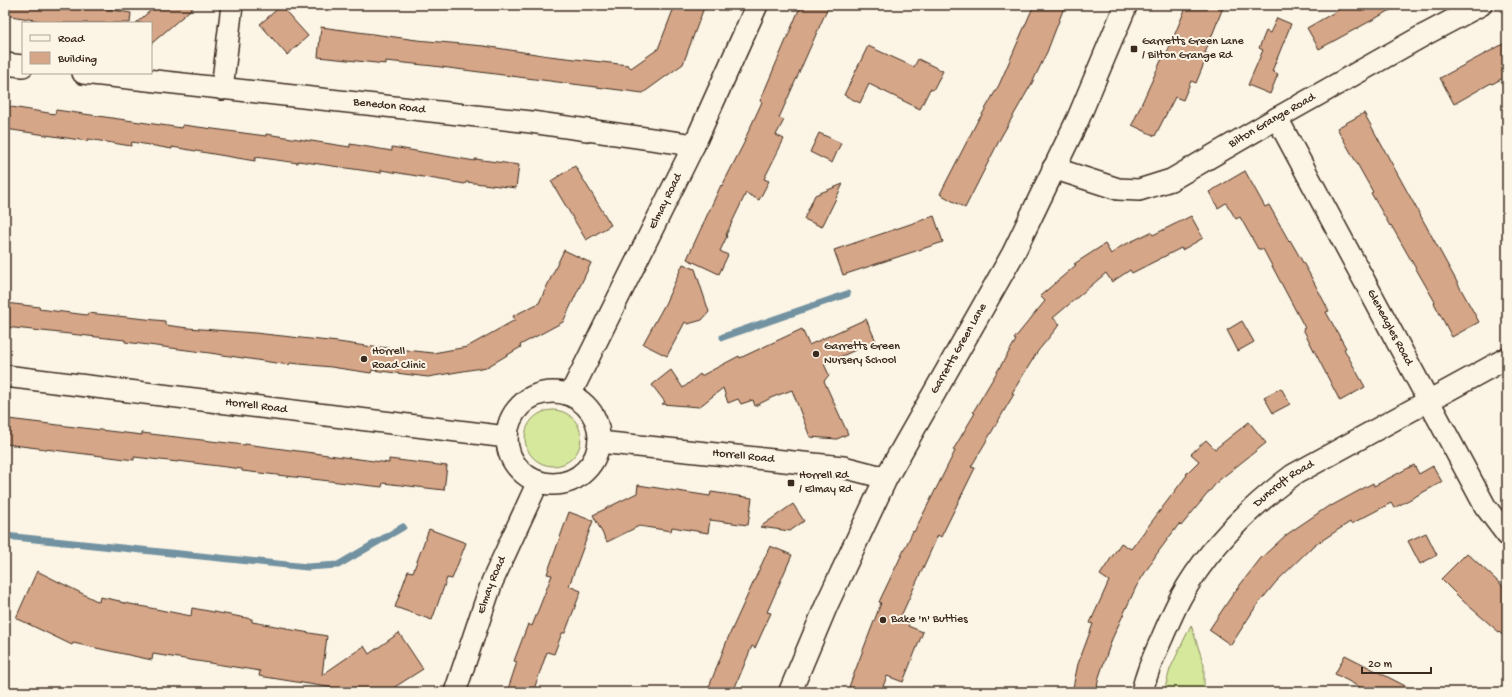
<svg xmlns="http://www.w3.org/2000/svg" width="1512" height="697" viewBox="0 0 1512 697" font-family="'Gochi Hand',sans-serif">
	<style>
		.green { fill: #d5e89c; stroke: #88895d }
		.lines { fill: none; stroke-linecap: round; stroke-linejoin: round }
		.stream { stroke: #7292a1; stroke-width: 7 }
		.building { fill: #d6a688; stroke: #3b2a1e }
		.street-casing { stroke: #3b2a1e; stroke-width: 24 }
		.secondary-casing { stroke: #3b2a1e; stroke-width: 25 }
		.street { stroke: #fcf5e5; stroke-width: 21 }
		.secondary { stroke: #fcf5e5; stroke-width: 22 }
		.poi-dot { fill: #3b2a1e; stroke: #fcf5e5; stroke-width: 1.5 }
		.labels { text-anchor: middle; dominant-baseline: central; stroke-width: 4; stroke-linejoin: round; paint-order: stroke }
		.poi-label { font-size: 12px; fill: #3b2a1e; stroke: #fcf5e5; text-anchor: start }
		.street-label { font-size: 12px; fill: #3b2a1e; stroke: #fcf5e5 }
	</style>
	<rect width="100%" height="100%" fill="#fcf5e5"/>
	<filter id="ink" filterUnits="userSpaceOnUse"><feTurbulence type="fractalNoise" baseFrequency=".025" numOctaves="2"/><feDisplacementMap in="SourceGraphic" scale="8" xChannelSelector="R" yChannelSelector="G"/><feConvolveMatrix kernelMatrix="1 2 1 2 8 2 1 2 1" color-interpolation-filters="sRGB"/></filter>
	<g filter="url(#ink)">
		<!-- green -->
		<path class="green" d="M525 438a28 28 0 1 1 56 0a28 28 0 1 1-56 0Z
			M 1191,625 L 1204,665 L 1204,692 L 1164,692 L 1170,669 Z"/>
		<g class="lines">
			<!-- stream -->
			<path class="stream" d="M 723,337 L 847,294
				M 5,536 L 307,567 L 338,565 L 403,527"/>
		</g>
		<!-- building -->
		<path class="building" d="M 6,5 L 84,5 L 131,13 L 130,23 L 52,23 L 5,15 Z
			M 157,5 L 196,5 L 151,44 L 151,23 L 136,23 Z
			M 675,5 L 705,5 L 683,64 L 643,93 L 433,66 L 386,61 L 386,64 L 318,57 L 321,27 L 417,40 L 484,46 L 549,56 L 628,65 L 631,68 L 658,49 Z
			M 801,5 L 829,5 L 779,118 L 784,120 L 776,135 L 784,139 L 764,179 L 769,181 L 759,200 L 746,193 L 726,235 L 727,236 L 720,251 L 728,255 L 719,274 L 687,259 L 721,185 L 722,186 L 745,141 L 744,141 L 762,102 L 760,101 Z
			M 1034,5 L 1065,5 L 1047,52 L 1032,83 L 1001,137 L 965,208 L 940,194 L 979,118 L 980,118 L 999,85 Z
			M 1187,5 L 1224,5 L 1205,53 L 1208,54 L 1196,83 L 1191,81 L 1183,100 L 1175,97 L 1155,136 L 1132,125 L 1164,54 L 1166,55 Z
			M 1347,5 L 1400,5 L 1319,49 L 1307,28 Z
			M 281,6 L 308,36 L 287,55 L 260,24 Z
			M 1277,18 L 1291,24 L 1272,71 L 1278,74 L 1270,94 L 1248,85 L 1263,50 L 1259,48 L 1266,31 L 1270,33 Z
			M 1507,42 L 1507,76 L 1492,84 L 1491,83 L 1454,104 L 1440,78 Z
			M 868,46 L 914,67 L 918,59 L 943,71 L 933,90 L 930,89 L 920,109 L 869,84 L 860,103 L 844,95 Z
			M 5,106 L 55,114 L 56,110 L 182,128 L 183,125 L 266,136 L 266,134 L 350,147 L 350,144 L 392,151 L 392,147 L 475,161 L 475,159 L 519,165 L 516,188 L 466,182 L 465,184 L 381,170 L 381,173 L 298,161 L 298,163 L 255,157 L 255,161 L 172,147 L 172,149 L 132,142 L 131,146 L 88,139 L 87,141 L 5,129 Z
			M 1364,113 L 1479,322 L 1452,337 L 1434,303 L 1435,302 L 1391,225 L 1390,226 L 1371,193 L 1373,192 L 1337,128 Z
			M 819,133 L 841,143 L 832,163 L 810,152 Z
			M 575,166 L 611,225 L 586,240 L 551,181 Z
			M 1245,171 L 1265,207 L 1269,205 L 1289,241 L 1290,240 L 1309,273 L 1329,311 L 1326,312 L 1346,348 L 1344,349 L 1365,387 L 1340,401 L 1303,329 L 1305,328 L 1263,249 L 1258,249 L 1240,217 L 1236,219 L 1226,203 L 1218,208 L 1209,192 Z
			M 843,184 L 822,227 L 804,219 L 815,195 Z
			M 934,216 L 943,242 L 843,275 L 834,250 Z
			M 1191,216 L 1203,238 L 1182,250 L 1181,248 L 1132,273 L 1130,270 L 1112,282 L 1106,273 L 1053,318 L 1060,324 L 1038,351 L 1012,393 L 1014,394 L 971,467 L 975,468 L 941,537 L 938,535 L 901,616 L 910,620 L 908,626 L 923,632 L 903,682 L 887,676 L 881,692 L 847,692 L 881,603 L 879,602 L 913,531 L 914,532 L 944,473 L 955,451 L 953,450 L 975,413 L 973,412 L 1016,340 L 1014,339 L 1045,301 L 1040,296 L 1076,265 L 1074,264 L 1105,244 L 1111,254 L 1120,247 L 1151,232 L 1153,235 Z
			M 564,250 L 591,263 L 563,322 L 520,345 L 521,347 L 487,367 L 428,377 L 372,370 L 371,373 L 331,367 L 290,363 L 289,365 L 210,353 L 125,342 L 125,340 L 5,327 L 5,303 L 40,307 L 39,309 L 87,315 L 88,313 L 165,321 L 165,325 L 188,328 L 255,333 L 338,342 L 380,348 L 380,347 L 433,353 L 467,347 L 515,320 L 513,316 L 539,303 Z
			M 683,264 L 695,269 L 709,312 L 702,320 L 688,324 L 685,322 L 667,356 L 643,344 L 665,304 Z
			M 866,319 L 876,341 L 824,364 L 829,375 L 824,381 L 848,434 L 837,439 L 810,437 L 792,390 L 773,397 L 755,406 L 753,400 L 741,404 L 738,399 L 728,403 L 723,388 L 699,407 L 662,404 L 665,402 L 652,385 L 671,370 L 683,388 L 700,374 L 701,376 L 739,356 L 740,358 L 802,329 L 809,345 Z
			M 1242,321 L 1254,342 L 1238,351 L 1227,330 Z
			M 1281,388 L 1290,404 L 1273,413 L 1264,397 Z
			M 8,419 L 142,435 L 142,433 L 245,445 L 245,444 L 389,463 L 389,459 L 447,466 L 444,490 L 383,483 L 382,487 L 242,471 L 242,469 L 178,461 L 178,462 L 134,457 L 134,460 L 5,444 Z
			M 1249,422 L 1266,443 L 1218,481 L 1181,526 L 1179,524 L 1156,555 L 1136,587 L 1112,639 L 1099,677 L 1096,692 L 1072,692 L 1078,664 L 1093,624 L 1090,623 L 1109,581 L 1100,575 L 1121,543 L 1131,549 L 1187,475 L 1186,474 L 1199,461 L 1191,454 L 1206,440 L 1215,449 Z
			M 1414,465 L 1419,474 L 1433,466 L 1442,482 L 1394,508 L 1391,503 L 1351,524 L 1350,522 L 1312,547 L 1276,582 L 1255,608 L 1231,645 L 1209,630 L 1233,594 L 1261,558 L 1286,535 L 1330,505 L 1331,506 L 1373,483 L 1374,486 Z
			M 638,485 L 710,496 L 711,492 L 752,498 L 748,525 L 710,520 L 708,533 L 672,527 L 671,531 L 639,526 L 607,542 L 593,515 L 637,493 Z
			M 793,504 L 804,521 L 790,531 L 760,527 Z
			M 569,512 L 593,521 L 569,586 L 581,591 L 565,633 L 562,633 L 554,654 L 547,652 L 533,692 L 507,692 L 517,662 L 514,661 L 528,624 L 532,626 L 552,575 L 547,574 Z
			M 429,529 L 466,543 L 452,579 L 447,578 L 432,620 L 395,607 L 408,571 L 413,572 Z
			M 1426,533 L 1437,555 L 1420,564 L 1408,541 Z
			M 770,546 L 792,555 L 767,612 L 771,613 L 755,648 L 752,646 L 733,692 L 707,692 L 728,638 Z
			M 1467,553 L 1507,590 L 1507,639 L 1463,601 L 1441,579 Z
			M 37,571 L 99,602 L 100,597 L 120,601 L 120,602 L 191,616 L 192,608 L 252,619 L 252,622 L 287,628 L 287,629 L 327,636 L 322,675 L 364,646 L 369,654 L 399,633 L 423,669 L 387,692 L 340,692 L 340,689 L 259,676 L 260,671 L 153,654 L 152,660 L 73,643 L 72,645 L 16,618 Z
			M 1345,655 L 1417,692 L 1369,692 L 1335,674 Z"/>
		<g class="lines">
			<defs>
				<g id="street">
					<path d="M 5,64 L 23,66"/>
					<path id="s1" d="M 83,73 L 531,122 L 694,145"/>
					<path d="M 222,89 L 232,5"/>
					<path id="s2" d="M 1277,118 L 1485,506 L 1507,535"/>
					<path id="s3" d="M 1053,168 L 1118,189 L 1139,190 L 1171,180 L 1277,118 L 1426,34 L 1481,5"/>
					<path id="s4" d="M 5,376 L 507,437"/>
					<circle cx="553" cy="438" r="46"/>
					<path id="s5" d="M 570,395 L 694,145 L 757,5"/>
					<path id="s6" d="M 599,442 L 843,467 L 886,478"/>
					<path id="s7" d="M 455,692 L 492,582 L 538,482"/>
					<path id="s8" d="M 1142,692 C 1146,674 1154,655 1162,638 C 1168,624 1174,610 1181,597 C 1208,548 1249,508 1293,475 L 1507,358"/>
				</g>
				<g id="secondary">
					<path id="s9" d="M 790,692 L 827,604 L 886,478 L 1013,254 L 1078,119 L 1126,5"/>
				</g>
			</defs>
			<!-- street casing -->
			<use href="#street" class="street-casing"/>
			<!-- secondary casing -->
			<use href="#secondary" class="secondary-casing"/>
			<!-- street -->
			<use href="#street" class="street"/>
			<!-- secondary -->
			<use href="#secondary" class="secondary"/>
		</g>
	</g>
	<!-- markers -->
	<g class="poi-dot">
		<rect x="1130" y="45" width="8" height="8" rx="2"/>
		<circle cx="816" cy="354" r="4"/>
		<circle cx="364" cy="359" r="4"/>
		<rect x="787" y="479" width="8" height="8" rx="2"/>
		<circle cx="883" cy="620" r="4"/>
	</g>
	<g class="labels">
		<!-- poi labels -->
		<g class="poi-label">
			<text x="1142" y="42">Garretts Green Lane<tspan x="1142" dy="14">/ Bilton Grange Rd</tspan></text>
			<text x="824" y="347">Garretts Green<tspan x="824" dy="14">Nursery School</tspan></text>
			<text x="372" y="352">Horrell<tspan x="372" dy="14">Road Clinic</tspan></text>
			<text x="799" y="476">Horrell Rd<tspan x="799" dy="14">/ Elmay Rd</tspan></text>
			<text x="891" y="620">Bake 'n' Butties</text>
		</g>
		<!-- street labels -->
		<g class="street-label">
			<text stroke="none"><textPath href="#s1" startOffset="308">Benedon Road</textPath></text>
			<text stroke="none"><textPath href="#s3" startOffset="240">Bilton Grange Road</textPath></text>
			<text stroke="none"><textPath href="#s5" startOffset="216">Elmay Road</textPath></text>
			<text stroke="none"><textPath href="#s2" startOffset="238">Gleneagles Road</textPath></text>
			<text stroke="none"><textPath href="#s9" startOffset="383">Garretts Green Lane</textPath></text>
			<text stroke="none"><textPath href="#s4" startOffset="253">Horrell Road</textPath></text>
			<text stroke="none"><textPath href="#s6" startOffset="145">Horrell Road</textPath></text>
			<text stroke="none"><textPath href="#s8" startOffset="257">Duncroft Road</textPath></text>
			<text stroke="none"><textPath href="#s7" startOffset="113">Elmay Road</textPath></text>
		</g>
	</g>
	<!-- margin -->
	<rect width="1512" height="697" fill="none" stroke="#fcf5e5" stroke-width="20"/>
	<rect x="10" y="10" width="1492" height="677" fill="none" stroke="#3b2a1e" stroke-width="1.5" filter="url(#ink)"/>
	<!-- legend -->
	<rect x="22" y="22" width="130" height="52" fill="#fcf5e5" stroke="#afa495"/>
	<rect x="30" y="35" width="20" height="6" fill="#fcf5e5" stroke="#afa495"/>
	<text x="58" y="42" font-size="12" fill="#3b2a1e">Road</text>
	<rect x="30" y="52" width="20" height="12" fill="#d6a688" stroke="#afa495"/>
	<text x="58" y="62" font-size="12" fill="#3b2a1e">Building</text>
	<!-- scale -->
	<path d="M1362 667v6h69v-6" fill="none" stroke="#3b2a1e" stroke-width="2"/>
	<text x="1368" y="667" font-size="12" fill="#3b2a1e" stroke="#fcf5e5" stroke-width="3" paint-order="stroke">20 m</text>
</svg>
